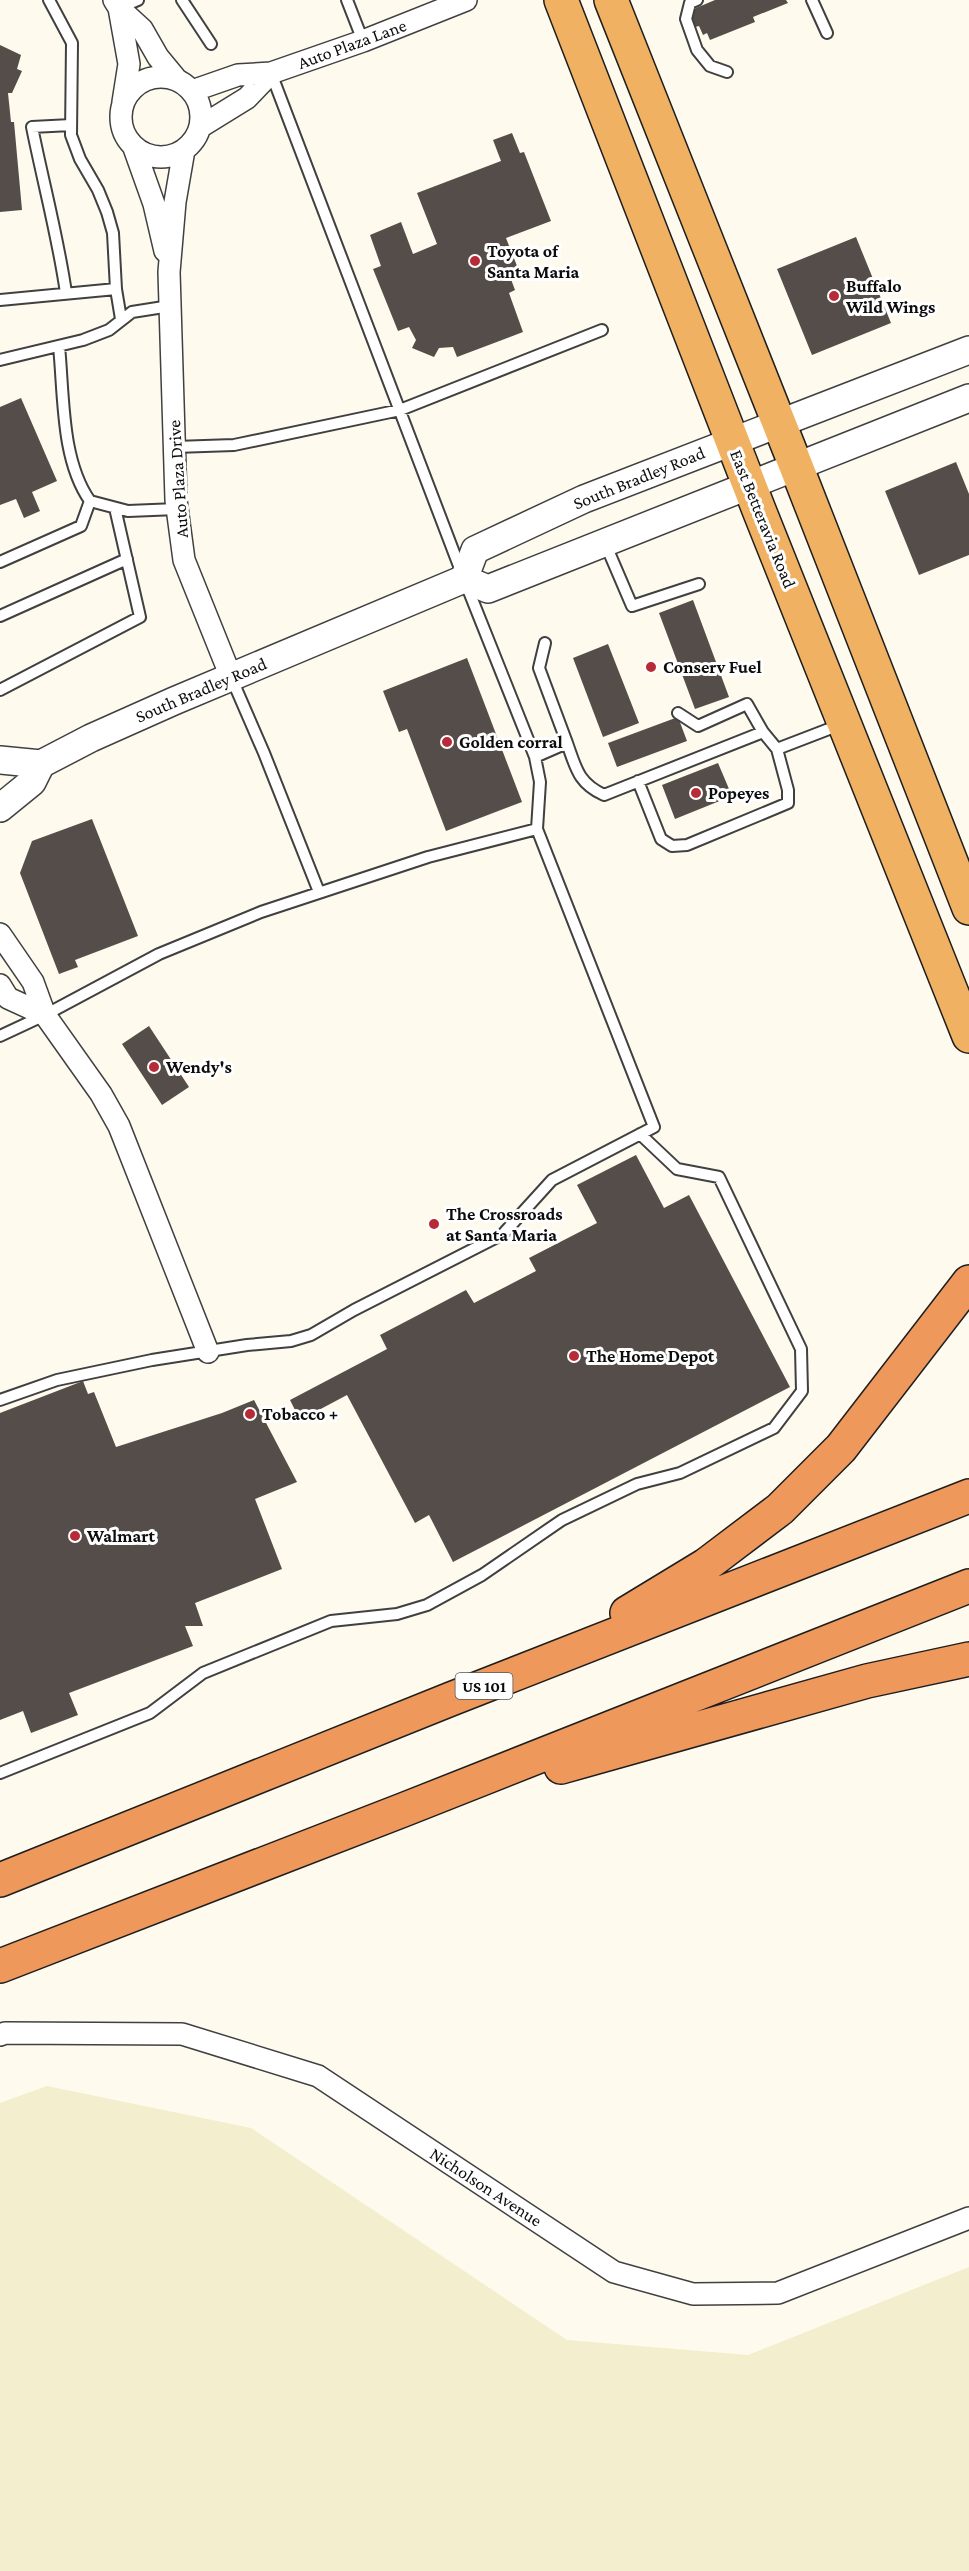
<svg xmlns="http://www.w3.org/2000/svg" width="969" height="2571" viewBox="0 0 969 2571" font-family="'Crimson Pro',serif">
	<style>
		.farmland { fill: #f3eece }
		.building { fill: #554d49 }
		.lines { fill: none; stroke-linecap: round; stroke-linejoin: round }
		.service-casing { stroke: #404040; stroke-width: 14 }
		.minor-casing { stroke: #404040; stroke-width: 24 }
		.tertiary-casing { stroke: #404040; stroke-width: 30 }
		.trunk-casing { stroke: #1e1e1e; stroke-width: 36 }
		.motorway-casing { stroke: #1e1e1e; stroke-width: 36 }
		.service { stroke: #fff; stroke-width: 10 }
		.minor { stroke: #fff; stroke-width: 21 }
		.tertiary { stroke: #fff; stroke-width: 27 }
		.trunk { stroke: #f0b262; stroke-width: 33 }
		.motorway { stroke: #ee985b; stroke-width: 33 }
		.poi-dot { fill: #b72a37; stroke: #fff; stroke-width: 2 }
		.labels { text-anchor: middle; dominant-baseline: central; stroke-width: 6; stroke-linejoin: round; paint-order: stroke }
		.shield { fill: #fff; stroke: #565656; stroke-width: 1.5 }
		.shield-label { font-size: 16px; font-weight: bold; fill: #0d0d0d }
		.street-label { font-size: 18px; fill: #0d0d0d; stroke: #fff }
		.poi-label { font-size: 18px; font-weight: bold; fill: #0d0d0d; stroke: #fff; text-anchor: start }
	</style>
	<rect width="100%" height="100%" fill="#fefaed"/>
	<!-- farmland -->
	<path class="farmland" d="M 47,2086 L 251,2128 L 567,2340 L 748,2355 L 969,2267 L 969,2571 L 0,2571 L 0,2103 Z"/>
	<!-- building -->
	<path class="building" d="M 715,0 L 786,0 L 788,3 L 753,17 L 755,22 L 710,40 L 707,33 L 703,35 L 699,26 L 695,27 L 689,11 Z
		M 0,45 L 21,55 L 17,69 L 22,71 L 12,93 L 8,93 L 11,122 L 14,122 L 22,210 L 0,212 Z
		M 512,133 L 520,153 L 524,152 L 551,221 L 506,238 L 519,271 L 509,274 L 515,290 L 509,293 L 523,332 L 457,357 L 453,347 L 439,348 L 434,357 L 412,348 L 416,340 L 409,327 L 398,331 L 373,269 L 381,266 L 370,235 L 401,222 L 413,254 L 437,244 L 417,193 L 501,161 L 493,140 Z
		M 856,237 L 891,323 L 812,355 L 777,269 Z
		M 21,398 L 57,481 L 32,492 L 40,511 L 24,518 L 16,499 L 0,505 L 0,407 Z
		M 956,462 L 969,494 L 969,555 L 919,575 L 885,491 Z
		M 693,600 L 729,697 L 695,709 L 659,613 Z
		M 608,644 L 639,723 L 603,737 L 573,658 Z
		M 467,658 L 522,802 L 446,831 L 407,729 L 399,732 L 383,691 Z
		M 678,717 L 687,741 L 617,767 L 608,743 Z
		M 718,763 L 732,796 L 675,819 L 662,785 Z
		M 92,819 L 138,936 L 75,960 L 78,967 L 59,974 L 20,873 L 32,841 Z
		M 149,1026 L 189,1087 L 162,1105 L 122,1044 Z
		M 636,1155 L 664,1208 L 689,1195 L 790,1387 L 453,1562 L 429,1515 L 415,1523 L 347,1395 L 300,1420 L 290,1400 L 387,1349 L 380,1335 L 466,1290 L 474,1303 L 536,1271 L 529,1258 L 597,1223 L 577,1185 Z
		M 83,1381 L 88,1394 L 94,1392 L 116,1447 L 222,1413 L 254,1400 L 297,1482 L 255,1499 L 282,1569 L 195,1603 L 203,1626 L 185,1626 L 193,1646 L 69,1693 L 78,1715 L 31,1733 L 23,1711 L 0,1720 L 0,1413 Z"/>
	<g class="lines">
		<defs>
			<path id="service" d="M 49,0 L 72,43 L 71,135 L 80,159 L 98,190 L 107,212 L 113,233 L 116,289
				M 182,0 L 211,44
				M 347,0 L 363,41
				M 697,0 L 690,3 L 686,19 L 697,50 L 710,66 L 727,72
				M 812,0 L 827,33
				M 119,8 L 138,0
				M 271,73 L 464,579 L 535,757 L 540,782 L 537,829
				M 66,293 C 58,237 43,182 32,127 L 71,125
				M 0,300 L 116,289 L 121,319
				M 59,346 C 64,396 61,460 90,501 L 128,511 L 177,509
				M 0,360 L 83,340 L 109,330 L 132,312 L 170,306
				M 175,447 L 234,445 L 400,410 L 602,330
				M 605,543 L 632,606 L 699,584
				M 0,562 L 81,526 L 90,501
				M 0,616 L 127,559
				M 231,677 L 264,753 L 319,892
				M 0,690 L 140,617 L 115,508
				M 678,713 L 698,726 L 747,704 L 763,732 L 777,749 L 842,724
				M 567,743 C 576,768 578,783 604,795 L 763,732
				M 535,757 L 567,743 L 539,668 L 545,643
				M 638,781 L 661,839 L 672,846 L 687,845 L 788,803 L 788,790 L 777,749
				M 0,1036 L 45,1015 L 159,954 L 261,912 L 428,857 L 537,829 L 654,1127 L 552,1180 L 503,1234 L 354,1310 L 311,1335 L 291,1341 L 247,1345 L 152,1360 L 57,1380 L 0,1400
				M 0,1773 L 150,1713 L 203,1673 L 331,1621 L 397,1614 L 427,1605 L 482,1575 L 562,1520 L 637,1484 L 680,1473 L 774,1428 L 802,1391 L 801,1349 L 719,1177 L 677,1169 L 640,1134"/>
			<path id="minor" d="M 114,0 L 119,8 L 142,29 L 158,57 L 177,80
				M 119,8 L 129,64 L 123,102
				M121 117a40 40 0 1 1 80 0a40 40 0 1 1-80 0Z
				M 192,91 L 238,75 L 271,73 L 363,41 L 466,0
				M 200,127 L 247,98 L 271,73
				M 134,148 L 154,204 L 165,251
				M 184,150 L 175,202 L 169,272 L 176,500 L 184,560 L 231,677
				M 0,934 L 33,982 L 45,1015 L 101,1094 L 119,1126 L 208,1352
				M 0,985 L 8,998 L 45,1015
				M 0,2035 L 5,2033 L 182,2034 L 318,2076 L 614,2272 L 693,2294 L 778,2293 L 969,2218"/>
			<path id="tertiary" d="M 464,579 L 475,550 L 584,499 L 969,350
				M 0,760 L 41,764 L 91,738 L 174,701 L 464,579 L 488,589 L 969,398
				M 0,808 L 32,782 L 41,764"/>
			<path id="trunk" d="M 561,0 L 759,510 L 969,1036
				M 611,0 L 796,466 L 969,908"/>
			<path id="motorway" d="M 627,1613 L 706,1565 L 780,1509 L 841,1448 L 969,1282
				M 561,1767 L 867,1681 L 969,1659
				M 0,1880 L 451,1699 L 969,1496
				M 0,1966 L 403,1810 L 969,1586"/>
		</defs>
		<!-- service casing -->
		<use href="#service" class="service-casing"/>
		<!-- minor casing -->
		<use href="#minor" class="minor-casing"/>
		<!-- tertiary casing -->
		<use href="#tertiary" class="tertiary-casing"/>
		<!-- trunk casing -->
		<use href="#trunk" class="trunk-casing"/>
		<!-- motorway casing -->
		<use href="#motorway" class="motorway-casing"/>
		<!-- service -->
		<use href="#service" class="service"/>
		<!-- minor -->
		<use href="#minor" class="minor"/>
		<!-- tertiary -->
		<use href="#tertiary" class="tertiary"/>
		<!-- trunk -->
		<use href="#trunk" class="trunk"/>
		<!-- motorway -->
		<use href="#motorway" class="motorway"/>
	</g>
	<!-- markers -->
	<g class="poi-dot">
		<circle cx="475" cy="261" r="6"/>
		<circle cx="834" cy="296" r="6"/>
		<circle cx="651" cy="667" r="6"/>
		<circle cx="447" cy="742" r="6"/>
		<circle cx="696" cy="793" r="6"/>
		<circle cx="154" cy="1067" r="6"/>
		<circle cx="434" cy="1224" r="6"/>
		<circle cx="574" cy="1356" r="6"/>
		<circle cx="250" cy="1414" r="6"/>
		<circle cx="75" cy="1536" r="6"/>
	</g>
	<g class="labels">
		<!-- shield labels -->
		<rect class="shield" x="455.5" y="1673" width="57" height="26" rx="4.5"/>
		<g class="shield-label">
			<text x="484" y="1686">US 101</text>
		</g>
		<!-- street labels -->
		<g class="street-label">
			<text transform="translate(352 44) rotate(-20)">Auto Plaza Lane</text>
			<text transform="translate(639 478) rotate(-22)">South Bradley Road</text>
			<text transform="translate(178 479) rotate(-94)">Auto Plaza Drive</text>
			<text transform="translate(763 519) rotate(68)">East Betteravia Road</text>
			<text transform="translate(201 690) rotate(-23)">South Bradley Road</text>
			<text transform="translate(486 2187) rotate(33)">Nicholson Avenue</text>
		</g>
		<!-- poi labels -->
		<g class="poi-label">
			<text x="487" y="251">Toyota of<tspan x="487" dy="21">Santa Maria</tspan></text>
			<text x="846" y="286">Buffalo<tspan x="846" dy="21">Wild Wings</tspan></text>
			<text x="663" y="667">Conserv Fuel</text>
			<text x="459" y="742">Golden corral</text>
			<text x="708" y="793">Popeyes</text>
			<text x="166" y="1067">Wendy's</text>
			<text x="446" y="1214">The Crossroads<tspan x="446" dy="21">at Santa Maria</tspan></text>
			<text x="586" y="1356">The Home Depot</text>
			<text x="262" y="1414">Tobacco +</text>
			<text x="87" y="1536">Walmart</text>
		</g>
	</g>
</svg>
